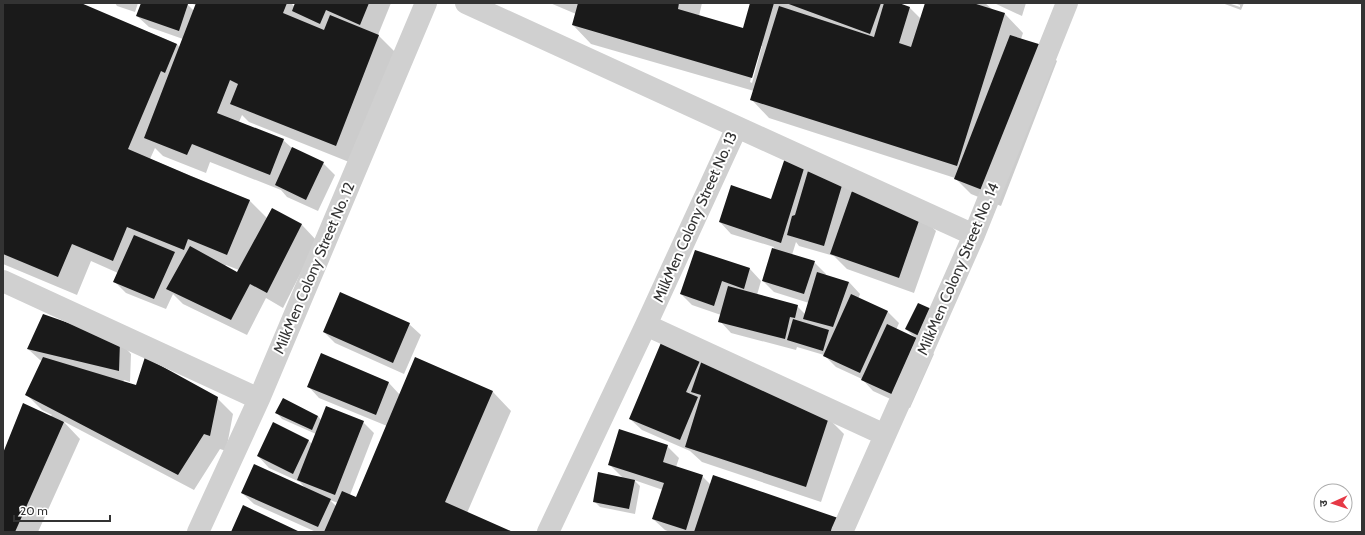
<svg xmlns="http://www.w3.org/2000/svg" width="1365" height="535" viewBox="0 0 1365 535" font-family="Cabin,'Noto Sans Devanagari',sans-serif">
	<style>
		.shadow { fill: #0003; fill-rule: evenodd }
		.building { fill: #1a1a1a }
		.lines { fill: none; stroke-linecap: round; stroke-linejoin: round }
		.minor { stroke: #d0d0d0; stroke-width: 22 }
		.labels { text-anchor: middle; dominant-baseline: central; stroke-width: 4; stroke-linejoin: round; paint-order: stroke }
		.street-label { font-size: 15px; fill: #333; stroke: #fff }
	</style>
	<rect width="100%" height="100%" fill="#fff"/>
	<!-- shadow -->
	<path class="shadow" d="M 3,3 L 78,3 L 177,44 L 180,48 L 183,39 L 149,27 L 137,16 L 142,3 L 186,3 L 194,11 L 196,5 L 189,3 L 291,3 L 295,7 L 296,3 L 391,3 L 378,35 L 397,54 L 354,164 L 249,122 L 242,115 L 239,122 L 283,140 L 292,148 L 323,163 L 335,175 L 318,211 L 287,197 L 281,190 L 210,162 L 206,173 L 163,156 L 155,148 L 150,159 L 249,200 L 267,218 L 272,209 L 302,225 L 317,241 L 283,308 L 266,298 L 247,335 L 183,304 L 173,294 L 166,309 L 126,293 L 115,282 L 118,273 L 91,261 L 77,295 L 3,264 ZM 226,265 L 239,270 L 238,273 L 225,266 Z
		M 115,3 L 138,3 L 135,12 L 117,6 Z
		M 550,3 L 702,3 L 699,16 L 744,29 L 751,3 L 895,3 L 910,8 L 921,19 L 926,3 L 985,3 L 993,10 L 1005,14 L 1023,33 L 1021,39 L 1042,46 L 1057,61 L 1001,206 L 971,194 L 955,178 L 769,118 L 751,99 L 754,91 L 591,44 L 573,25 L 576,14 ZM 760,46 L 762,46 L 752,83 L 750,82 Z
		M 994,3 L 1026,3 L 1022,16 Z
		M 1222,3 L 1228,3 L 1240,7 L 1240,5 L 1234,3 L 1244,3 L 1241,10 Z
		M 786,156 L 842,182 L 853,193 L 920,215 L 936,231 L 914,293 L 847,269 L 834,256 L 799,246 L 796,242 L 792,255 L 814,262 L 826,274 L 825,276 L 849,282 L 860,294 L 858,299 L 888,312 L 899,323 L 896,330 L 916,339 L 906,329 L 918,304 L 919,339 L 934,354 L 910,408 L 873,391 L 862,379 L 836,367 L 824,355 L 797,347 L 796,350 L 731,333 L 720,321 L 721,315 L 692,305 L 681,294 L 696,251 L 750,269 L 761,281 L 757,295 L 797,306 L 806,315 L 809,303 L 774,292 L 763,281 L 774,247 L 731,234 L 720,222 L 772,200 Z
		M 409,324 L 421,335 L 404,374 L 335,343 L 324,332 Z
		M 664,339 L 828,418 L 844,434 L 821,502 L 702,462 L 690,451 L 642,430 L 630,419 Z
		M 120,342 L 131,354 L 130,382 L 124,380 L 123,382 L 137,386 L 217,398 L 233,414 L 226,451 L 220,449 L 194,490 L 63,421 L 80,439 L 38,532 L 3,532 L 3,456 L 52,415 L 42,410 L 26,394 L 43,361 L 40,360 L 28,349 Z
		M 321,354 L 389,383 L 400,395 L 416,359 L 493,392 L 511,411 L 467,513 L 511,532 L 316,532 L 254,504 L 242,493 L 306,489 L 300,482 L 269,468 L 258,456 L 308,440 L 312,444 L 316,434 L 282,419 L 277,413 L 318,416 L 321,420 L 363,422 L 374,433 L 350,495 L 356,498 L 387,426 L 319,398 L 308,386 ZM 330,500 L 338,503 L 336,506 Z
		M 667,446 L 679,458 L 676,467 L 702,476 L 711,485 L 852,532 L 670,532 L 665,530 L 653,519 L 663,490 L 634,480 L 640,486 L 635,514 L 600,507 L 594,501 L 623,478 L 609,464 Z"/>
	<!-- building -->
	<path class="building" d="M 3,3 L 81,3 L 177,44 L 165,73 L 161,71 L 128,149 L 191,176 L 250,200 L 227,255 L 188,239 L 184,250 L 127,227 L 113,261 L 72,244 L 58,277 L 3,254 Z
		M 141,3 L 187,3 L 188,4 L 179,31 L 136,16 Z
		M 196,3 L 287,3 L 283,13 L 324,30 L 330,15 L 379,35 L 336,146 L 230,104 L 238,84 L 230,80 L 217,113 L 284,139 L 270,175 L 192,144 L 187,155 L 144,138 Z
		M 295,3 L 369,3 L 360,25 L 326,10 L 320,24 L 292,11 Z
		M 578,3 L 679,3 L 678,9 L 743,28 L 750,3 L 774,3 L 752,78 L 572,25 Z
		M 786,3 L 881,3 L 870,34 Z
		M 884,3 L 899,3 L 910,7 L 899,43 L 911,47 L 925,3 L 973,3 L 1005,13 L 957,166 L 750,100 L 779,6 L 874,37 Z
		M 1010,35 L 1042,45 L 985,191 L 954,179 Z
		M 292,147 L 324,162 L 306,200 L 275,185 Z
		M 786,155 L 806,162 L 781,243 L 719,222 L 731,185 L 771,199 Z
		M 808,171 L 843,182 L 824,246 L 787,235 L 792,216 L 795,215 Z
		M 852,191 L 921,215 L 899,278 L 830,254 Z
		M 272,208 L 302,224 L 267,293 L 250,284 L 231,320 L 166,289 L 190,246 L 237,272 Z
		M 134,235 L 175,252 L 154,299 L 113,282 Z
		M 772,248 L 815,261 L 804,294 L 762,281 Z
		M 695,250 L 750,268 L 744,289 L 722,281 L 714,306 L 680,294 Z
		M 817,272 L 849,282 L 833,327 L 803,319 Z
		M 728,286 L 798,305 L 795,318 L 790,317 L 785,339 L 718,322 Z
		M 340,292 L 410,323 L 393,363 L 323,332 Z
		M 851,294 L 888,311 L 860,373 L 823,356 Z
		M 918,303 L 936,311 L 923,338 L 905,329 Z
		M 43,314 L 120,341 L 119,371 L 27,349 Z
		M 793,319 L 829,330 L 823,351 L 787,340 Z
		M 887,324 L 923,341 L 898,397 L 861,380 Z
		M 663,338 L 703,354 L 686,392 L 698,397 L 680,440 L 629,419 Z
		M 321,353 L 389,382 L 376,415 L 307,387 Z
		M 43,357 L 136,385 L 145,357 L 218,397 L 210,436 L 204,434 L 178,475 L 25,395 Z
		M 415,357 L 493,391 L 445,502 L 513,532 L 324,532 L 342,491 L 356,497 Z
		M 703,357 L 829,417 L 806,487 L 685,447 L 701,395 L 691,392 Z
		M 283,398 L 318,416 L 312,430 L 275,413 Z
		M 23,403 L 64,422 L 15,532 L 3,532 L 3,453 Z
		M 326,406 L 364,421 L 335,495 L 297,480 Z
		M 273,422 L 309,440 L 293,474 L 257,456 Z
		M 619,429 L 668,445 L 663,462 L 703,475 L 686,530 L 652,519 L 664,483 L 608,465 Z
		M 254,464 L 331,499 L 318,527 L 241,493 Z
		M 598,472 L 635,480 L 629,509 L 593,502 Z
		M 713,475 L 841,519 L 836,532 L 694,532 Z
		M 243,505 L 300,532 L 231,532 Z"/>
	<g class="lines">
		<!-- minor -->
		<path class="minor" d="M 466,3 L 737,127 L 646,325 L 548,532
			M 737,127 L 974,235
			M 3,281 L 259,399
			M 646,325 L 885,435
			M 198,532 L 259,399 L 426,3
			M 842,532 L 974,235 L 1067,3"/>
	</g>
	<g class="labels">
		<!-- street labels -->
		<g class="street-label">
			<text transform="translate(695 217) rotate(-66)">MilkMen Colony Street No. 13</text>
			<text transform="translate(314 268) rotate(-67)">MilkMen Colony Street No. 12</text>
			<text transform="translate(958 269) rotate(-67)">MilkMen Colony Street No. 14</text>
		</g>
	</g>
	<!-- border -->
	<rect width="1365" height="535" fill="none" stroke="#333333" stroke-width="8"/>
	<!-- north arrow -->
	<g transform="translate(1333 503) rotate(267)"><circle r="19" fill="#ffffff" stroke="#adadad"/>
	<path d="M0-3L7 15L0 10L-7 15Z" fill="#e63946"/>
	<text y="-6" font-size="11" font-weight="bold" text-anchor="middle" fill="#333333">उ</text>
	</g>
	<!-- scale -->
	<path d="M14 515v6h96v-6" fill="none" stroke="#333333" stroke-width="2"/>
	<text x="20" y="515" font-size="12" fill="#333333" stroke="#ffffff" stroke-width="3" paint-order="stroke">20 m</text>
</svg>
